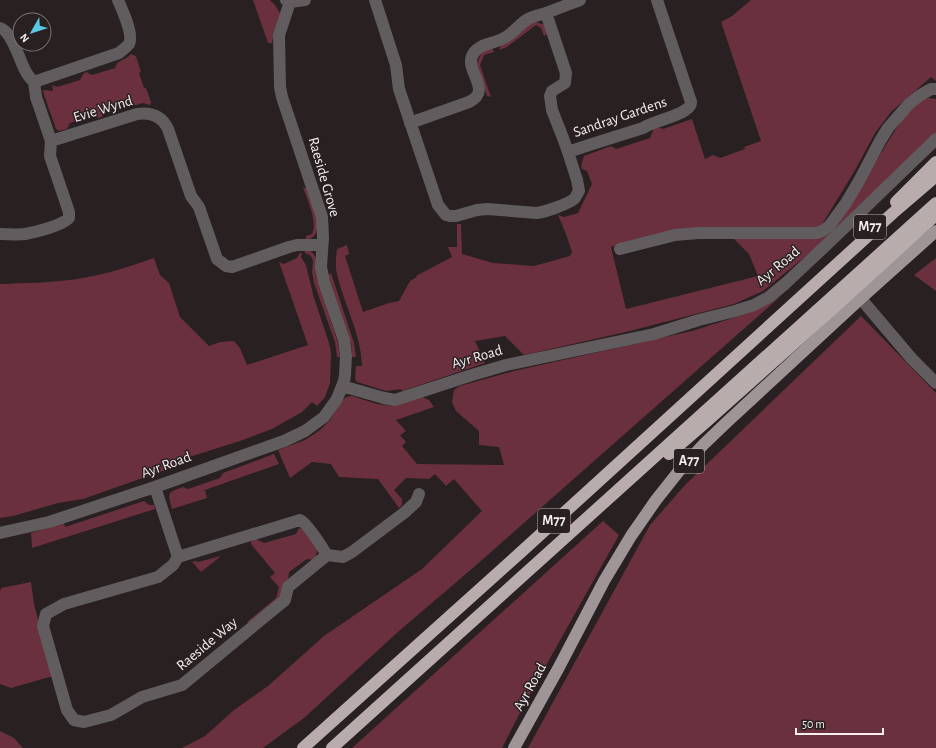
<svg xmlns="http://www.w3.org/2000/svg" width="936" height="748" viewBox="0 0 936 748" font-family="'Alegreya Sans',sans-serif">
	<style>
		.green { fill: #6a303d }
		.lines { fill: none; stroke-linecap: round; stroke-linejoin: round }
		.minor { stroke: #615c5d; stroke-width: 12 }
		.major { stroke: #9f9596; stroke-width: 12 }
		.highway { stroke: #b8acad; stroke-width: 12 }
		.labels { text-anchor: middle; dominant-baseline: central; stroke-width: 3; stroke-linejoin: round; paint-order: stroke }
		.shield { fill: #292021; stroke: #b7b0b1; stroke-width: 1 }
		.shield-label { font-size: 14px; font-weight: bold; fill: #f4eeef }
		.street-label { font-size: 15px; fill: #f4eeef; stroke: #292021 }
	</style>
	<rect width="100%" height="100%" fill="#292021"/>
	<!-- green -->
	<path class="green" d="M 253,0 L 270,0 L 275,5 L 280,13 L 279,19 L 274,31 L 272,43 L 268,43 Z
		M 751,0 L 936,0 L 936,81 L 931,77 L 891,112 L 875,133 L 854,172 L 821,226 L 814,229 L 670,231 L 611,247 L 626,309 L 758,276 L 749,254 L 732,237 L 805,239 L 844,213 L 892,135 L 912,106 L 928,98 L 936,99 L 936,134 L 835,232 L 763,291 L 734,304 L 630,331 L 524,355 L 505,336 L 475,341 L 485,363 L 402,391 L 401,389 L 386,391 L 357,382 L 355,379 L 356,366 L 362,366 C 361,333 344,305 337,274 C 335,266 336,257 337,249 L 347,245 L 349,254 L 345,256 L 363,312 L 389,303 L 399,301 L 410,281 L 417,277 L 416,276 L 452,257 L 448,247 L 457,247 L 457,224 L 461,224 L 462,254 L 493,263 L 534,266 L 570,256 L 572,252 L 566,234 L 558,215 L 564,217 L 578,213 L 592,184 L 587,171 L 582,169 L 581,166 L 584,156 L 611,146 L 616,149 L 650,138 L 654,128 L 658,127 L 663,129 L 692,119 L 705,159 L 713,155 L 720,158 L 745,149 L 744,147 L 761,141 L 721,22 L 732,16 Z
		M 536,22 L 545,25 L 547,34 L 544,36 L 541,28 L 536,25 L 507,47 L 499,50 L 501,45 L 531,23 Z
		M 492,48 L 494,52 L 484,55 L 480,65 L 491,97 L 487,96 L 476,65 L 482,52 Z
		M 131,54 L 136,56 L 141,72 L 139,73 L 144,88 L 146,88 L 151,102 L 150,105 L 143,103 L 132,106 L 126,104 L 104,112 L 102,117 L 98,118 L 93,115 L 70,123 L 67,129 L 59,131 L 56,129 L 44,95 L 43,90 L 53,91 L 52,85 L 57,87 L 80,80 L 83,74 L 86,72 L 92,75 L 115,68 L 117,63 L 128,57 Z
		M 936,143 L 936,148 L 897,184 L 773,303 L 474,567 L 399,631 L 304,718 L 263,748 L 182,748 L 205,736 L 234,710 L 268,686 L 324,636 L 422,569 L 482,511 L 454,479 L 446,486 L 435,474 L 429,479 L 406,478 L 394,490 L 402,499 L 402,505 L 399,508 L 378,479 L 339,477 L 331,464 L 312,462 L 290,478 L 278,450 L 305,440 L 320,430 L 330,420 L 343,400 L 346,397 L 352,396 L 377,404 L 394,406 L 422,397 L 429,400 L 434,407 L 396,420 L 406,431 L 400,435 L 406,442 L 402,446 L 417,464 L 504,465 L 499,447 L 479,445 L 479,431 L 456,411 L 452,402 L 454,390 L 460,386 L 514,371 L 692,331 L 739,316 L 766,304 Z
		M 303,187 L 307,189 C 311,202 329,236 306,240 L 306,236 L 312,234 C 318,221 307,200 303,187 Z
		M 305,249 C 320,252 315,267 317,278 L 338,343 L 340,357 L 337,357 L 335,342 L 314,283 L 312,272 L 313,262 L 312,258 L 310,255 L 305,253 Z
		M 300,253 L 302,253 L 301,257 L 306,265 L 314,298 L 329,343 L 331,353 L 330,383 L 325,397 L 317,406 L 312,402 L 302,412 L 272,429 L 243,440 L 180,460 L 171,468 L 83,499 L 58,503 L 13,516 L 0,518 L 0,284 C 26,283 51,283 77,279 C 103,275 129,267 154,258 L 160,275 L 169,283 L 180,317 L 209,346 L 220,342 L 234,341 L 240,348 L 247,365 L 308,345 L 279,262 L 284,264 L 297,258 Z
		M 936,258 L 936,291 L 914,275 Z
		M 331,273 L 354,343 L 356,357 L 352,357 L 351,344 L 328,275 Z
		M 861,316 L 936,393 L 936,748 L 528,748 L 650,525 L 685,485 Z
		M 274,454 L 279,464 L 205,490 L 207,498 L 172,509 C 168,493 166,493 183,487 L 188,489 L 220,478 L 223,473 Z
		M 144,501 L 149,505 L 154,505 L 155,509 L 32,548 L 31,533 L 64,523 L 65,527 Z
		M 603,521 L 619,535 L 525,703 L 502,748 L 352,748 Z
		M 299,528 L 306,531 L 318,547 L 315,560 L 307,559 L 289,572 L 288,580 L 283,584 L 280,600 L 253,622 L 247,622 L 276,598 L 279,587 L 270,577 L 275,573 L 251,544 L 251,541 L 256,539 L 264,543 L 296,534 Z
		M 221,556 L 201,572 L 192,562 L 196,561 L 198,562 Z
		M 31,582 L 34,604 L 53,676 L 11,688 L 0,684 L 0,592 L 1,588 Z
		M 0,731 L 14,738 L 23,748 L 0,748 Z"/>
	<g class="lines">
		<!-- minor -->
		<path class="minor" d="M 286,0 L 290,2 L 305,0
			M 375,0 L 396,65 L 399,89 L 438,205 L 446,215 L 450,216 L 456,216 L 477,210 L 487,209 L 537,213 C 545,212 568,204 574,199 C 576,197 577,194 579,191 L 577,180 L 568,152 L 589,145 L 643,128 C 655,120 680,117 689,107 C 690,106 691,104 691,102 L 657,0
			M 546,13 L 566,73 L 565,83 L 552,91 L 550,96 L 552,110 L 563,138 L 568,152
			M 0,28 C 12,31 20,62 26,72 C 28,76 31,79 34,82
			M 34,82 L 36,97 L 51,141 L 137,114 C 151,112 162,116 168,129 L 191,196 L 199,207 L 217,259 L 226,266 L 232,267 L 289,247 L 297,245 L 322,245
			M 34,82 L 119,53 C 122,50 126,48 129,44 C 134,34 122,10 118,0
			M 410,123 L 469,102 C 494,90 463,70 473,54 C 479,44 492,44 502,39 C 512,35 519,24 528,19 C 533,16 540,15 546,13 C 557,9 569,4 580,0
			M 0,234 C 8,234 17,235 25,234 C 36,232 61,226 69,218 L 69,212 L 50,156 L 51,141
			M 620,249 L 675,235 L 698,233 L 817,233 L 824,230 L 830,225 L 846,203 L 859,181 L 880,141 L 888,128 L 909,104 L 919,96 L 931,89 L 936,89
			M 861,298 L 867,306 L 912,359 L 936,383
			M 342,386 L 384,398 L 395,400 L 472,375 L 506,365 L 654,334 L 699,320 L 735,311 L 754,305 L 769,297 L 786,283 L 839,233 L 936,139
			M 155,487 L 178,557 L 173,565 L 158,577 L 64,604 L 46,614 L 43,626 L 67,710 L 74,720 L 84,722 L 111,715 L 142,697 L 182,685 L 285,600 L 288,587 L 327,555 C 322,547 308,524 300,520 L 178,557
			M 0,533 L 49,522 L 155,487 L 284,441 L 305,431 L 324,417 L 337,399 L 344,381 L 345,375 L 346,356 L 344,340 L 324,282 L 321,267 L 323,238 L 322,217 L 282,97 L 280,87 L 279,35 L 290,2
			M 327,555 L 343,557 L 352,552 L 404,513 L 416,502 L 419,494"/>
		<!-- major -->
		<path class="major" d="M 514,748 L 558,669 L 604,581 L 631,536 L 656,500 L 679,471 L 703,445 L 727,422 L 861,298 L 936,231"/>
		<!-- highway -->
		<path class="highway" d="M 896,202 L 936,162
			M 669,454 L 706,422 L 827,314 L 936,215
			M 303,748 L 520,553 L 893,213 L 936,176
			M 332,748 C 534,567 734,384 936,203"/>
	</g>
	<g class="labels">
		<!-- shield labels -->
		<g class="shield">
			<rect x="854" y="215" width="32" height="24" rx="3"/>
			<rect x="674" y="449" width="30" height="24" rx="3"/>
			<rect x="538" y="509" width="32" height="24" rx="3"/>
		</g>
		<g class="shield-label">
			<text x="870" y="227">M77</text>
			<text x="689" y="461">A77</text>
			<text x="554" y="521">M77</text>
		</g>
		<!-- street labels -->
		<g class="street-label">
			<text transform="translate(103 109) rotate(-17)">Evie Wynd</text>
			<text transform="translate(620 117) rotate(-19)">Sandray Gardens</text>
			<text transform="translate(324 177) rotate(74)">Raeside Grove</text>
			<text transform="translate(778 266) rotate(-40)">Ayr Road</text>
			<text transform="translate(477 357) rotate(-16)">Ayr Road</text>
			<text transform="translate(166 465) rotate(-20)">Ayr Road</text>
			<text transform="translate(207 644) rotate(-40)">Raeside Way</text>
			<text transform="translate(530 687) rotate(-61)">Ayr Road</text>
		</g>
	</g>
	<!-- north arrow -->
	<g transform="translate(32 32) rotate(231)"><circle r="19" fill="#292021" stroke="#7a7273"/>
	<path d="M0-3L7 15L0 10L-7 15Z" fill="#5ac8e5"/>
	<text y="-6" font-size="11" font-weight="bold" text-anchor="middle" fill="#f4eeef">N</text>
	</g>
	<!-- scale -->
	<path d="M796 728v6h87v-6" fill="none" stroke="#f4eeef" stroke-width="2"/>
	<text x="802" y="728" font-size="12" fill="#f4eeef" stroke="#292021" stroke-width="3" paint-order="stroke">50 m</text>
</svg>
